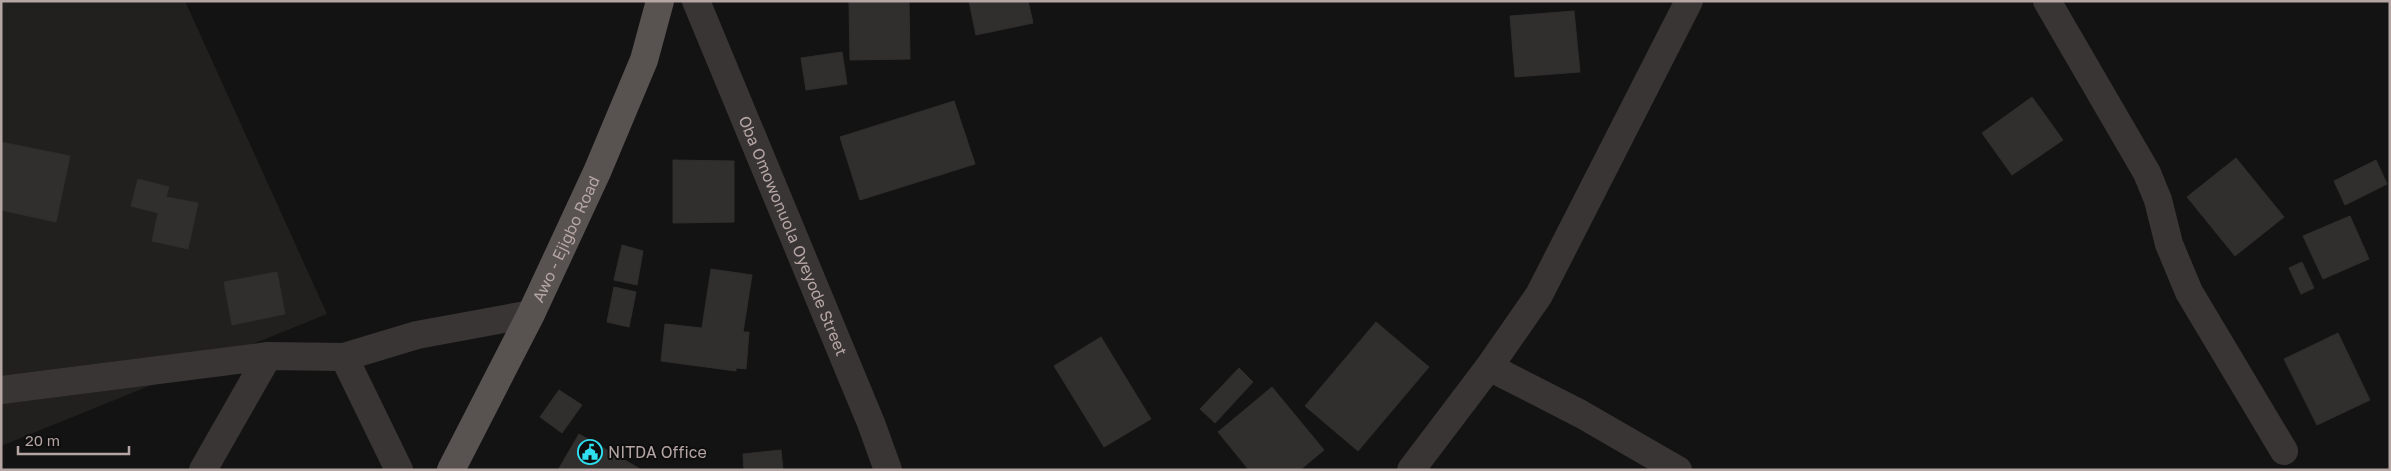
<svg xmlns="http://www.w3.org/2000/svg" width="2391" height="471" viewBox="0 0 2391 471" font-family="'Golos Text',sans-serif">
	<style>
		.built { fill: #21201f }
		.building { fill: #302f2e; stroke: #302e2d }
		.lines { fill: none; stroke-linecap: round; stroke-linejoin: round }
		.street { stroke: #393534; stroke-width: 28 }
		.primary { stroke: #585250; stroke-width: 28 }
		.labels { text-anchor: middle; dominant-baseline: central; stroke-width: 4; stroke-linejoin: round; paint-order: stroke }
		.street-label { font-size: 16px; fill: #b5a6a4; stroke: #0f0e0e }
		.poi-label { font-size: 16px; fill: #b5a6a4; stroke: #0f0e0e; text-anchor: start }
	</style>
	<rect width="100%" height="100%" fill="#141313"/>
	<!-- built -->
	<path class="built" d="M 1,1 L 185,1 L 327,314 L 1,446 Z"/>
	<!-- building -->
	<path class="building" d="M 849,1 L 909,1 L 910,59 L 850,60 Z
		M 969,1 L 1028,1 L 1033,23 L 976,35 Z
		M 1574,11 L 1580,72 L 1515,77 L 1510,16 Z
		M 842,52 L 847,84 L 806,90 L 801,58 Z
		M 2032,97 L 2063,140 L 2012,175 L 1982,133 Z
		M 954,101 L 975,164 L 860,200 L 840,137 Z
		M 1,142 L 70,156 L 56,222 L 1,210 Z
		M 2236,158 L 2284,217 L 2235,256 L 2187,197 Z
		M 673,160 L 734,161 L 734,222 L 673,223 Z
		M 2376,160 L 2387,184 L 2345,205 L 2334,181 Z
		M 138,179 L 169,187 L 166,197 L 198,203 L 188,249 L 152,241 L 158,213 L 131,206 Z
		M 2350,216 L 2369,259 L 2323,279 L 2303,236 Z
		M 622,245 L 643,251 L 637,285 L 614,280 Z
		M 2302,262 L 2314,288 L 2301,294 L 2289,268 Z
		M 711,269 L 752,275 L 743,332 L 749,332 L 746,369 L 736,368 L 736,371 L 661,361 L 665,324 L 702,328 Z
		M 277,272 L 285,314 L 232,325 L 224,282 Z
		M 614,287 L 636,292 L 629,327 L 607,322 Z
		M 1376,322 L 1429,367 L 1358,451 L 1305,406 Z
		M 2338,333 L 2370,400 L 2317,425 L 2284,359 Z
		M 1101,337 L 1151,419 L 1104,447 L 1054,366 Z
		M 1239,368 L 1253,382 L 1215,423 L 1200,409 Z
		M 1272,387 L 1324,450 L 1300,470 L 1249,470 L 1218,432 Z
		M 559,390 L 582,405 L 562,433 L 540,417 Z
		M 579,434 L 642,470 L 558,470 Z
		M 781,450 L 783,470 L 744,470 L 743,454 Z"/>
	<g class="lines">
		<!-- street -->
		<g class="street">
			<path id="s1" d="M 696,1 L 871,423 L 888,470"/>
			<path d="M 2047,1 L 2147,173 L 2158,200 L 2169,244 L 2189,292 L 2284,451"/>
			<path d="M 344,357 L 399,470"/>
			<path d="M 1489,367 L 1581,414 L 1678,470"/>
			<path d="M 1,390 L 268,356 L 344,357 L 417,335 L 531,314"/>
			<path d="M 203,470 L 268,356"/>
			<path d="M 1411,470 L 1489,367 L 1539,295 L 1689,1"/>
		</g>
		<!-- primary -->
		<path class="primary" id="s2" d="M 451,470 L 531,314 L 597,172 L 644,60 L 660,1"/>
	</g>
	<!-- icons -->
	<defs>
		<symbol id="civic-ring" viewBox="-11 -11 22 22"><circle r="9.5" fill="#0f0e0e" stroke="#2fdff0" stroke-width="1.5"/><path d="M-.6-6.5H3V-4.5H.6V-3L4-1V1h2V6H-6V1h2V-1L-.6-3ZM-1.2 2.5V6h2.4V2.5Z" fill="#2fdff0"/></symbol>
	</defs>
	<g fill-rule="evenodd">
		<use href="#civic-ring" x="576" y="438" width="28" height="28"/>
	</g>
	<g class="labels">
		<!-- street labels -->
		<g class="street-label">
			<text stroke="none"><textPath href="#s1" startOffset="254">Oba Omowonuola Oyeyode Street</textPath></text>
			<text stroke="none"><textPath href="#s2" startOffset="258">Awo - Ejigbo Road</textPath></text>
		</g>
		<!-- poi labels -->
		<g class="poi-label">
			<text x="608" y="452">NITDA Office</text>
		</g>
	</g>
	<!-- border -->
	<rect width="2391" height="471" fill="none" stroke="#b5a6a4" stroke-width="5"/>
	<!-- scale -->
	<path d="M18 446v8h111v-8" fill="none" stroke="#b5a6a4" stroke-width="2.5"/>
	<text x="25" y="446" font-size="15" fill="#b5a6a4" stroke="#0f0e0e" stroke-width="4" paint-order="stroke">20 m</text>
</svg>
